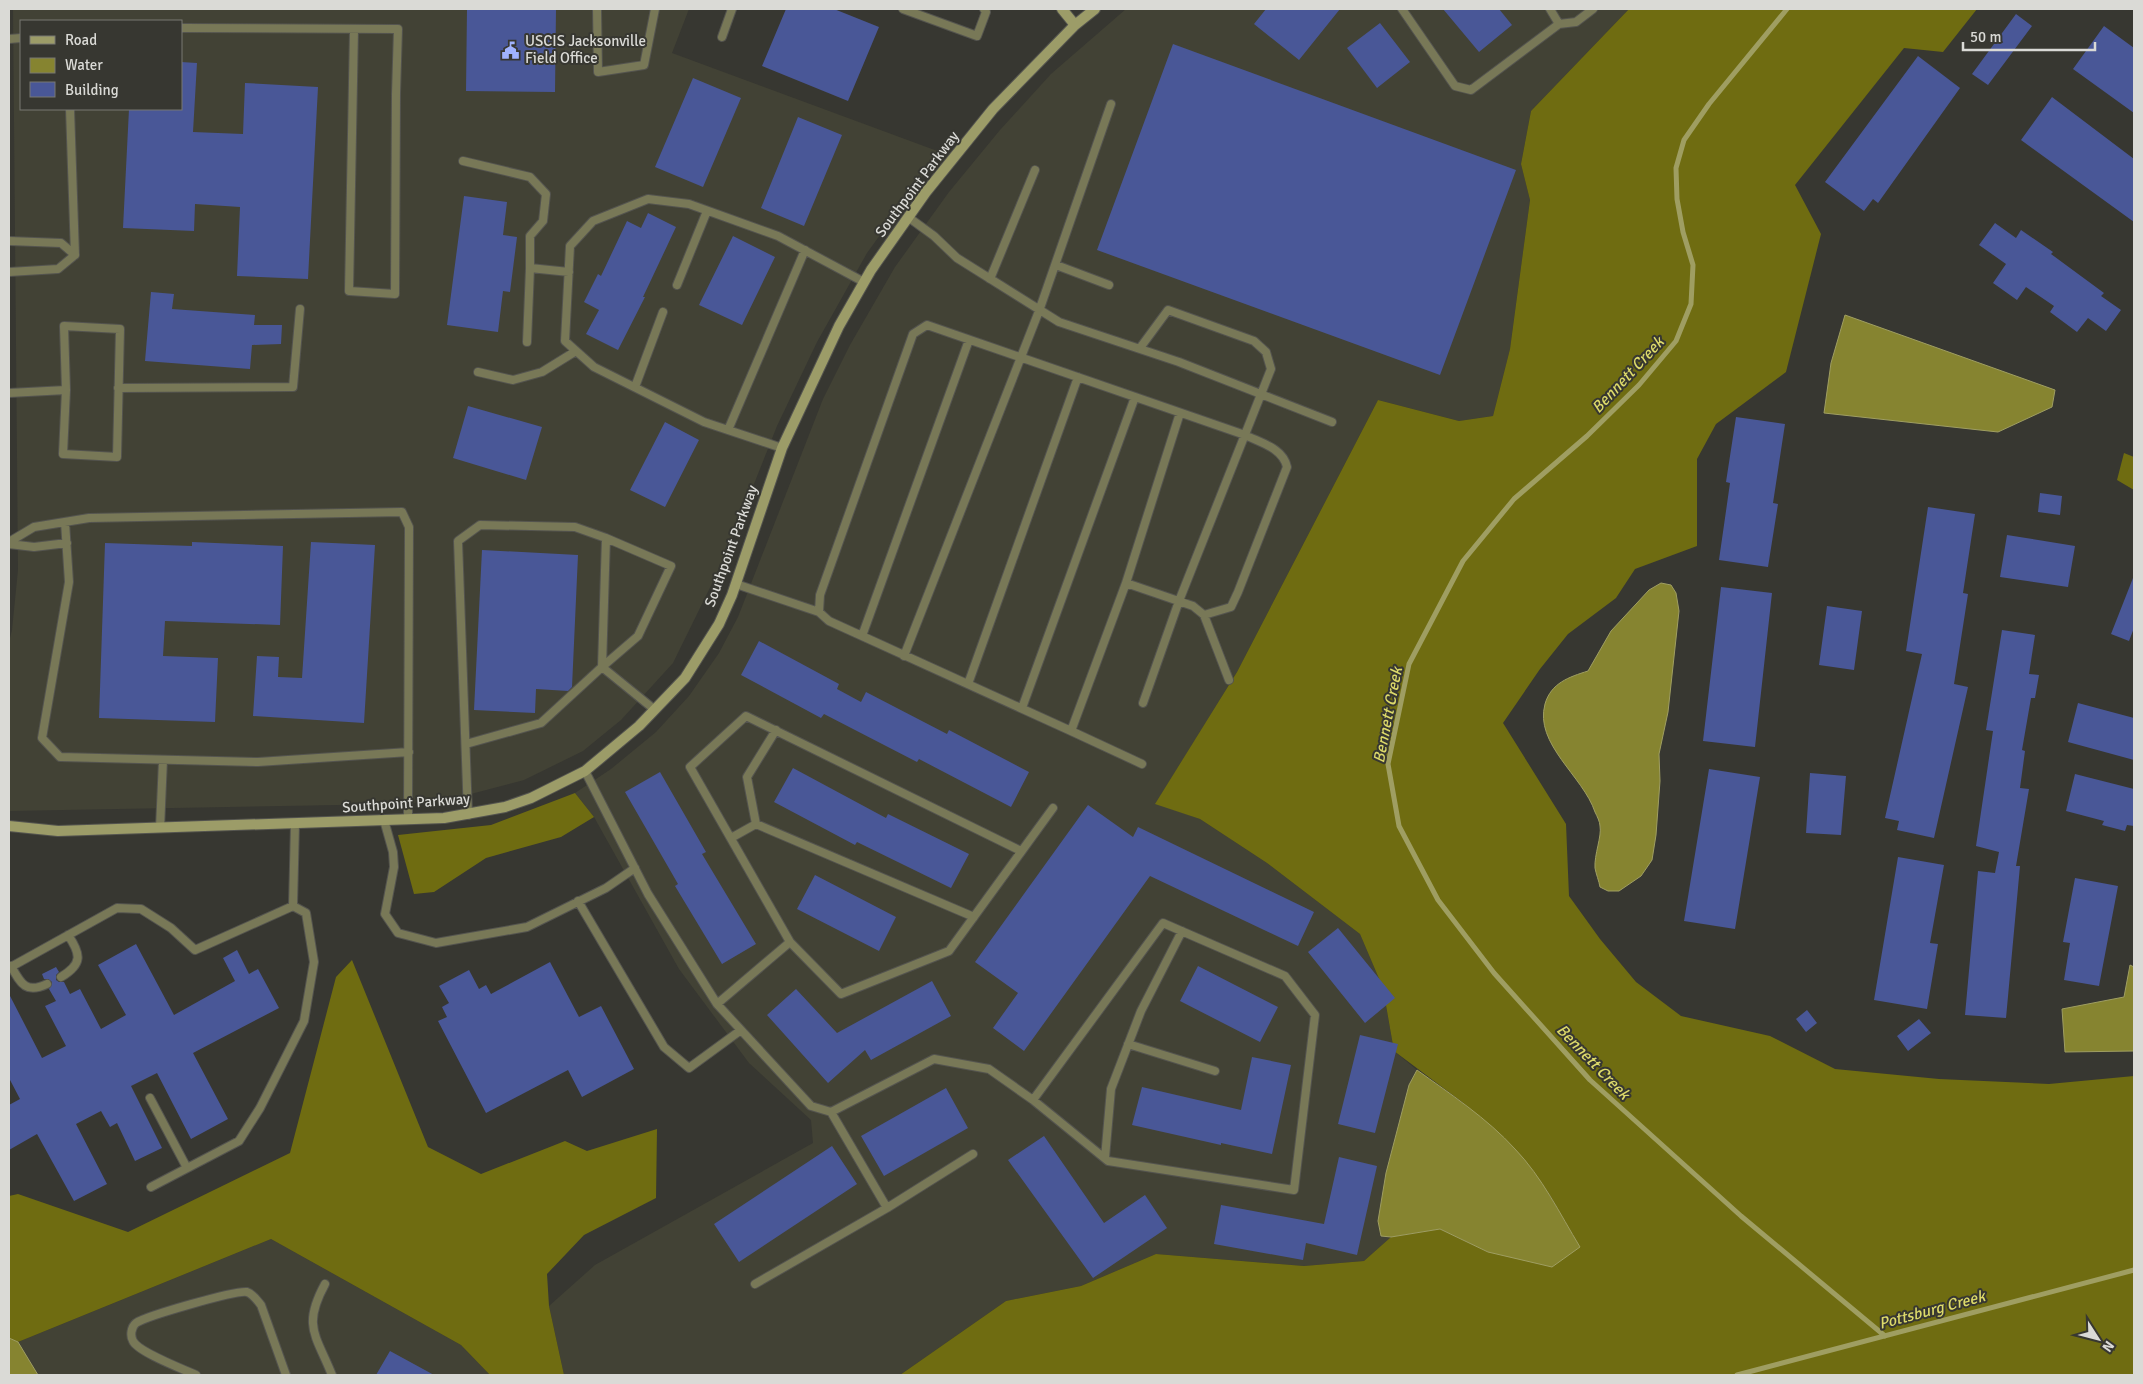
<svg xmlns="http://www.w3.org/2000/svg" width="2143" height="1384" viewBox="0 0 2143 1384" font-family="Signika,sans-serif">
	<style>
		.built { fill: #424235; fill-rule: evenodd }
		.forest { fill: #6f6c11 }
		.water { fill: #868430; stroke: #9f9e62 }
		.lines { fill: none; stroke-linecap: round; stroke-linejoin: round }
		.stream { stroke: #9f9e62; stroke-width: 5 }
		.building { fill: #495797 }
		.lane-casing { stroke: #54544f; stroke-width: 10 }
		.secondary-casing { stroke: #54544f; stroke-width: 12 }
		.lane { stroke: #787857; stroke-width: 8 }
		.secondary { stroke: #9c9c68; stroke-width: 10 }
		.labels { text-anchor: middle; dominant-baseline: central; stroke-width: 4; stroke-linejoin: round; paint-order: stroke }
		.poi-label { font-size: 15px; fill: #dadad6; stroke: #373731; text-anchor: start }
		.street-label { font-size: 15px; fill: #dadad6; stroke: #373731 }
		.water-label { font-size: 16px; font-style: italic; fill: #ddda6a; stroke: #373731 }
	</style>
	<rect width="100%" height="100%" fill="#373731"/>
	<!-- built -->
	<path class="built" d="M 13,9 L 689,9 L 672,53 L 940,152 L 867,253 L 817,342 L 777,426 L 725,557 L 673,663 L 621,720 L 583,751 L 524,780 L 444,801 L 394,804 L 9,811 L 9,642 L 12,630 L 18,570 ZM 21,21 L 181,21 L 181,109 L 21,109 Z
		M 1126,9 L 1629,9 L 1531,111 L 1521,164 L 1530,200 L 1510,349 L 1493,416 L 1459,421 L 1378,400 L 1237,672 L 1156,803 L 1200,819 L 1267,863 L 1360,934 L 1383,988 L 1394,1051 L 1417,1070 L 1409,1085 L 1386,1173 L 1378,1221 L 1381,1236 L 1391,1237 L 1364,1261 L 1304,1266 L 1156,1254 L 1081,1286 L 1006,1301 L 900,1375 L 564,1375 L 549,1306 L 595,1265 L 813,1143 L 811,1120 L 749,1063 L 679,969 L 594,817 L 575,793 L 611,769 L 656,732 L 689,696 L 719,653 L 738,617 L 823,399 L 850,345 L 895,267 L 949,192 L 1000,130 L 1051,74 Z
		M 271,1239 L 461,1345 L 490,1375 L 38,1375 L 18,1342 Z"/>
	<!-- forest -->
	<path class="forest" d="M 1629,9 L 1977,9 L 1943,52 L 1904,48 L 1795,185 L 1821,234 L 1786,372 L 1716,424 L 1697,459 L 1697,546 L 1635,569 L 1616,598 L 1568,634 L 1540,669 L 1503,723 L 1566,824 L 1569,896 L 1600,939 L 1636,982 L 1681,1016 L 1770,1036 L 1835,1069 L 1939,1079 L 2049,1084 L 2134,1076 L 2134,1375 L 900,1375 L 1006,1301 L 1081,1286 L 1156,1254 L 1304,1266 L 1364,1261 L 1391,1237 L 1440,1229 L 1488,1252 L 1579,1247 L 1551,1197 L 1515,1149 L 1462,1102 L 1394,1051 L 1383,988 L 1360,934 L 1267,863 L 1200,819 L 1155,804 L 1237,672 L 1378,400 L 1459,421 L 1493,416 L 1510,349 L 1530,200 L 1521,164 L 1531,111 Z
		M 2124,453 L 2134,457 L 2134,490 L 2117,480 Z
		M 575,793 L 594,817 L 561,837 L 486,858 L 434,892 L 414,894 L 398,835 L 491,825 Z
		M 352,960 L 428,1147 L 481,1174 L 565,1141 L 587,1151 L 657,1129 L 656,1198 L 584,1235 L 547,1274 L 549,1306 L 564,1375 L 490,1375 L 461,1345 L 271,1239 L 18,1342 L 9,1338 L 9,1196 L 18,1194 L 128,1232 L 290,1153 L 336,977 Z"/>
	<!-- water -->
	<path class="water" d="M 1845,315 L 2055,390 L 2052,407 L 1998,432 L 1824,413 L 1831,363 Z
		M 1661,583 L 1671,585 L 1676,593 L 1679,611 L 1668,712 L 1659,754 L 1660,781 L 1656,835 L 1652,860 L 1641,876 L 1619,891 L 1608,891 L 1600,887 C 1599,881 1596,874 1595,868 C 1594,855 1602,836 1600,826 C 1600,822 1597,816 1595,812 C 1583,776 1534,744 1545,704 C 1551,683 1569,677 1588,671 L 1611,631 L 1649,590 Z
		M 2130,965 L 2134,967 L 2134,1051 L 2065,1052 L 2062,1009 L 2124,997 Z
		M 1417,1070 C 1449,1093 1488,1119 1515,1149 C 1542,1177 1560,1214 1580,1247 L 1552,1267 L 1488,1252 L 1440,1229 L 1391,1237 L 1381,1236 L 1378,1221 L 1386,1173 L 1409,1085 Z
		M 9,1338 L 18,1342 L 38,1375 L 9,1375 Z"/>
	<g class="lines">
		<!-- stream -->
		<path class="stream" d="M 1787,9 L 1709,104 L 1684,140 L 1676,168 L 1677,199 L 1683,232 L 1693,265 L 1691,304 L 1676,341 L 1639,385 L 1587,436 L 1514,499 L 1463,561 L 1409,664 L 1388,764 L 1399,826 L 1438,900 L 1494,973 L 1590,1080 L 1741,1216 L 1885,1336
			M 1737,1375 L 2134,1270"/>
	</g>
	<!-- building -->
	<path class="building" d="M 467,9 L 556,9 L 555,92 L 466,91 Z
		M 786,9 L 834,9 L 879,27 L 848,101 L 762,66 Z
		M 1266,9 L 1340,9 L 1299,60 L 1254,24 Z
		M 1443,9 L 1499,9 L 1512,25 L 1479,52 Z
		M 2016,14 L 2032,26 L 1988,85 L 1972,74 Z
		M 1380,23 L 1410,62 L 1377,88 L 1347,48 Z
		M 2104,26 L 2134,48 L 2134,113 L 2073,69 Z
		M 1173,44 L 1516,170 L 1440,375 L 1097,250 Z
		M 1918,56 L 1960,88 L 1878,203 L 1873,199 L 1864,211 L 1825,182 Z
		M 181,62 L 197,63 L 193,132 L 243,134 L 245,83 L 318,87 L 308,279 L 237,276 L 240,207 L 195,204 L 194,231 L 123,228 L 129,109 L 181,109 Z
		M 693,78 L 741,98 L 703,187 L 655,167 Z
		M 2052,97 L 2134,159 L 2134,222 L 2021,140 Z
		M 798,117 L 842,135 L 804,226 L 761,208 Z
		M 464,196 L 507,202 L 503,235 L 517,237 L 510,292 L 503,291 L 498,332 L 447,325 Z
		M 648,213 L 676,227 L 643,297 L 645,297 L 618,350 L 586,334 L 599,310 L 584,302 L 598,274 L 601,276 L 627,221 L 641,228 Z
		M 1995,223 L 2016,238 L 2021,230 L 2053,252 L 2051,254 L 2104,293 L 2101,296 L 2121,310 L 2106,331 L 2088,318 L 2077,332 L 2050,312 L 2054,306 L 2026,287 L 2017,300 L 1993,283 L 2006,264 L 1979,245 Z
		M 733,236 L 775,257 L 742,325 L 699,305 Z
		M 151,292 L 174,294 L 172,309 L 255,315 L 254,325 L 282,325 L 281,344 L 252,345 L 250,369 L 145,361 Z
		M 468,406 L 542,427 L 526,480 L 453,458 Z
		M 1736,417 L 1785,424 L 1773,503 L 1778,504 L 1768,567 L 1719,560 L 1730,483 L 1726,482 Z
		M 665,422 L 699,440 L 665,507 L 630,490 Z
		M 2040,493 L 2062,496 L 2060,515 L 2038,512 Z
		M 1928,507 L 1975,514 L 1963,593 L 1968,594 L 1954,684 L 1968,687 L 1934,838 L 1897,830 L 1899,821 L 1885,818 L 1922,654 L 1906,651 Z
		M 2007,535 L 2075,546 L 2068,587 L 2000,577 Z
		M 192,542 L 283,546 L 280,625 L 165,621 L 163,656 L 218,658 L 215,722 L 99,718 L 105,543 L 192,546 Z
		M 311,542 L 375,545 L 364,723 L 253,716 L 257,656 L 279,657 L 278,677 L 302,678 Z
		M 482,550 L 578,555 L 572,687 L 568,691 L 536,689 L 535,713 L 474,710 Z
		M 2133,578 L 2134,628 L 2129,641 L 2111,634 Z
		M 1721,587 L 1772,593 L 1755,747 L 1703,741 Z
		M 1827,606 L 1862,611 L 1854,670 L 1819,665 Z
		M 2002,630 L 2035,635 L 2029,674 L 2039,675 L 2035,698 L 2031,698 L 2022,750 L 2025,751 L 2020,788 L 2029,789 L 2016,866 L 2020,866 L 2006,1018 L 1965,1015 L 1978,871 L 1995,873 L 1999,852 L 1976,846 L 1993,731 L 1986,730 Z
		M 759,641 L 839,684 L 837,689 L 861,702 L 866,692 L 947,734 L 949,730 L 1029,772 L 1011,807 L 919,759 L 917,762 L 824,714 L 821,718 L 741,675 Z
		M 2078,703 L 2134,718 L 2134,760 L 2068,742 Z
		M 793,768 L 886,818 L 888,814 L 969,854 L 951,888 L 857,842 L 855,845 L 774,802 Z
		M 1709,769 L 1760,777 L 1735,929 L 1684,921 Z
		M 660,772 L 706,852 L 702,854 L 756,944 L 722,964 L 675,886 L 678,884 L 625,792 Z
		M 1810,773 L 1846,776 L 1841,835 L 1806,833 Z
		M 2075,774 L 2134,789 L 2134,826 L 2127,825 L 2125,831 L 2102,825 L 2104,821 L 2066,811 Z
		M 1088,805 L 1133,837 L 1138,827 L 1314,912 L 1298,946 L 1150,876 L 1024,1051 L 993,1028 L 1018,993 L 975,962 Z
		M 1898,857 L 1944,865 L 1930,943 L 1938,944 L 1927,1009 L 1874,1000 Z
		M 815,875 L 896,917 L 879,951 L 797,909 Z
		M 2075,878 L 2118,886 L 2099,986 L 2064,980 L 2070,943 L 2063,942 Z
		M 1338,928 L 1395,998 L 1365,1023 L 1308,952 Z
		M 136,944 L 174,1015 L 235,981 L 223,958 L 237,950 L 249,974 L 258,969 L 279,1008 L 193,1053 L 228,1119 L 191,1139 L 157,1073 L 131,1086 L 162,1148 L 135,1161 L 117,1123 L 110,1127 L 101,1111 L 76,1124 L 107,1184 L 74,1201 L 37,1134 L 9,1150 L 9,1105 L 20,1099 L 9,1078 L 9,994 L 42,1058 L 66,1046 L 45,1006 L 56,1001 L 49,989 L 52,982 L 48,979 L 44,979 L 42,974 L 56,967 L 59,972 L 56,975 L 56,980 L 59,982 L 64,982 L 70,994 L 80,989 L 101,1029 L 126,1015 L 98,965 Z
		M 550,962 L 579,1017 L 601,1006 L 634,1069 L 582,1097 L 568,1070 L 486,1113 L 438,1021 L 447,1017 L 442,1007 L 449,1003 L 439,986 L 469,970 L 479,989 L 486,985 L 491,994 Z
		M 1198,966 L 1278,1007 L 1260,1042 L 1180,1001 Z
		M 932,981 L 951,1016 L 871,1060 L 865,1050 L 828,1083 L 767,1015 L 796,989 L 837,1033 Z
		M 1807,1010 L 1817,1023 L 1806,1032 L 1796,1019 Z
		M 1919,1019 L 1931,1033 L 1908,1051 L 1897,1036 Z
		M 1360,1035 L 1398,1044 L 1375,1133 L 1338,1124 Z
		M 1252,1057 L 1291,1065 L 1272,1154 L 1221,1143 L 1221,1145 L 1132,1125 L 1142,1087 L 1241,1110 Z
		M 946,1088 L 968,1128 L 884,1176 L 861,1136 Z
		M 1044,1136 L 1104,1223 L 1145,1195 L 1167,1228 L 1093,1278 L 1008,1160 Z
		M 832,1146 L 857,1184 L 739,1262 L 714,1224 Z
		M 1339,1157 L 1377,1166 L 1357,1255 L 1306,1243 L 1303,1260 L 1214,1244 L 1221,1205 L 1324,1224 Z
		M 390,1351 L 434,1375 L 376,1375 Z"/>
	<g class="lines">
		<defs>
			<path id="lane" d="M 597,9 L 598,72 L 644,65 L 655,9
				M 903,9 L 977,36 L 986,12 L 984,9
				M 1402,9 L 1455,86 L 1471,90 L 1559,24 L 1576,22 L 1593,9
				M 1550,9 L 1559,24
				M 181,28 L 398,29 L 396,94 L 395,294 L 349,291 L 354,29
				M 722,37 L 732,9
				M 9,39 L 21,38
				M 70,109 L 75,255
				M 463,161 L 530,177 L 546,194 L 543,221 L 530,236 L 530,268
				M 908,217 L 934,236 L 957,258 L 1059,322 L 1179,362 L 1332,422
				M 9,241 L 61,243 L 75,255 L 58,269 L 9,272
				M 1056,265 L 1109,285
				M 990,279 L 1035,170
				M 677,285 L 707,211
				M 927,325 L 1245,435 C 1261,443 1283,448 1287,467 L 1238,592 L 1231,607 L 1204,615 L 1193,606 L 1126,583 L 1071,731 L 829,621 L 819,612 L 820,595 L 913,334 Z
				M 64,326 L 120,329 L 117,457 L 63,454 L 66,390 Z
				M 527,342 L 530,268 L 569,272
				M 1140,348 L 1168,310 L 1254,341 L 1266,352 L 1271,369 L 1179,601 L 1143,703
				M 478,372 L 513,380 L 542,372 L 576,351
				M 635,387 L 663,312
				M 118,388 L 293,387 L 300,309
				M 9,393 L 66,390
				M 728,430 L 805,250
				M 782,448 L 704,422 L 594,367 L 565,341 L 570,246 L 593,221 L 648,199 L 689,204 L 778,236 L 864,282
				M 65,522 L 69,582 L 42,738 L 60,757 L 258,762 L 409,752
				M 9,542 L 34,527 L 89,518 L 402,512 L 409,527 L 408,819
				M 9,544 L 34,547 L 67,543
				M 1126,583 L 1180,413
				M 736,584 L 819,612
				M 1204,615 L 1229,680
				M 862,636 L 969,340
				M 904,656 L 1039,311 L 1111,104
				M 968,684 L 1078,377
				M 1022,708 L 1135,397
				M 1071,731 L 1142,764
				M 466,744 L 541,723 L 602,667 L 606,538
				M 585,771 L 648,894 L 717,1004 L 811,1106 L 831,1112 L 934,1059 L 989,1069 L 1033,1100 L 1108,1161 L 1294,1190 L 1315,1015 L 1285,976 L 1163,923 L 1033,1100
				M 468,815 L 458,541 L 480,525 L 575,527 L 606,538 L 671,566 L 638,636 L 602,667 L 655,710
				M 384,820 L 393,852 L 394,867 L 385,914 L 398,933 L 436,943 L 527,927 L 606,888 L 635,868
				M 756,824 L 747,777 L 776,730
				M 160,828 L 163,760
				M 731,838 L 756,824 L 974,917
				M 578,901 L 664,1047 L 689,1068 L 741,1030
				M 293,906 L 295,824
				M 790,942 L 690,767 L 746,716 L 1021,851
				M 11,966 C 21,984 26,994 47,984
				M 9,968 L 117,908 L 141,909 L 171,928 L 195,950 L 293,906 L 306,913 L 314,962 L 304,1021 L 260,1108 L 239,1141 L 151,1187
				M 61,977 C 83,964 81,954 68,935
				M 717,1004 L 790,942 L 841,994 L 949,951 L 1053,808
				M 1128,1044 L 1215,1071
				M 150,1098 L 187,1168
				M 1105,1158 L 1111,1089 L 1141,1011 L 1182,931
				M 887,1208 L 973,1154
				M 325,1284 C 302,1326 316,1335 332,1375
				M 755,1284 L 887,1208 L 831,1112
				M 196,1375 C 183,1369 138,1352 133,1341 C 130,1336 131,1327 136,1323 C 146,1316 236,1290 247,1292 C 253,1294 257,1300 261,1305 L 286,1375"/>
			<path id="secondary" d="M 1062,9 L 1075,25
				M 9,826 L 58,831 L 444,818 L 505,807 L 531,798 L 585,771 L 639,726 L 685,678 L 719,624 L 732,595 L 782,448 L 839,326 L 871,270 L 926,192 L 993,109 L 1075,25 L 1095,9"/>
		</defs>
		<!-- lane casing -->
		<use href="#lane" class="lane-casing"/>
		<!-- secondary casing -->
		<use href="#secondary" class="secondary-casing"/>
		<!-- lane -->
		<use href="#lane" class="lane"/>
		<!-- secondary -->
		<use href="#secondary" class="secondary"/>
	</g>
	<!-- icons -->
	<defs>
		<symbol id="civic-bare" viewBox="-9 -9 18 18"><path d="M-.6-6.5H3V-4.5H.6V-3L4-1V1h2V6H-6V1h2V-1L-.6-3ZM-1.2 2.5V6h2.4V2.5Z" fill="#a0b3fd" stroke="#373731" stroke-width="2.5" paint-order="stroke"/></symbol>
	</defs>
	<g fill-rule="evenodd">
		<use href="#civic-bare" x="498" y="38" width="25" height="25"/>
	</g>
	<g class="labels">
		<!-- poi labels -->
		<g class="poi-label">
			<text x="525" y="41">USCIS Jacksonville<tspan x="525" dy="17">Field Office</tspan></text>
		</g>
		<!-- street labels -->
		<g class="street-label">
			<text transform="translate(917 184) rotate(-53)">Southpoint Parkway</text>
			<text transform="translate(731 546) rotate(-70)">Southpoint Parkway</text>
			<text transform="translate(406 803) rotate(-4)">Southpoint Parkway</text>
		</g>
		<!-- water labels -->
		<g class="water-label">
			<text transform="translate(1628 375) rotate(-47)">Bennett Creek</text>
			<text transform="translate(1388 715) rotate(-79)">Bennett Creek</text>
			<text transform="translate(1593 1062) rotate(46)">Bennett Creek</text>
			<text transform="translate(1932 1310) rotate(-15)">Pottsburg Creek</text>
		</g>
	</g>
	<!-- border -->
	<rect width="2143" height="1384" fill="none" stroke="#dadad6" stroke-width="20"/>
	<!-- legend -->
	<rect x="20" y="20" width="162" height="90" fill="#373731" stroke="#787873"/>
	<rect x="30" y="36" width="25" height="8" fill="#9c9c68" stroke="#787873"/>
	<text x="65" y="45" font-size="15" fill="#dadad6">Road</text>
	<rect x="30" y="58" width="25" height="15" fill="#868430" stroke="#787873"/>
	<text x="65" y="70" font-size="15" fill="#dadad6">Water</text>
	<rect x="30" y="82" width="25" height="15" fill="#495797" stroke="#787873"/>
	<text x="65" y="95" font-size="15" fill="#dadad6">Building</text>
	<!-- north arrow -->
	<g transform="translate(2098 1339) rotate(126)" stroke="#373731" stroke-width="4" paint-order="stroke">
	<path d="M0-4L9 19L0 12L-9 19Z" fill="#dadad6"/>
	<text y="-8" font-size="14" font-weight="bold" text-anchor="middle" fill="#dadad6">N</text>
	</g>
	<!-- scale -->
	<path d="M1963 42v8h132v-8" fill="none" stroke="#dadad6" stroke-width="2.5"/>
	<text x="1970" y="42" font-size="15" fill="#dadad6" stroke="#373731" stroke-width="4" paint-order="stroke">50 m</text>
</svg>
